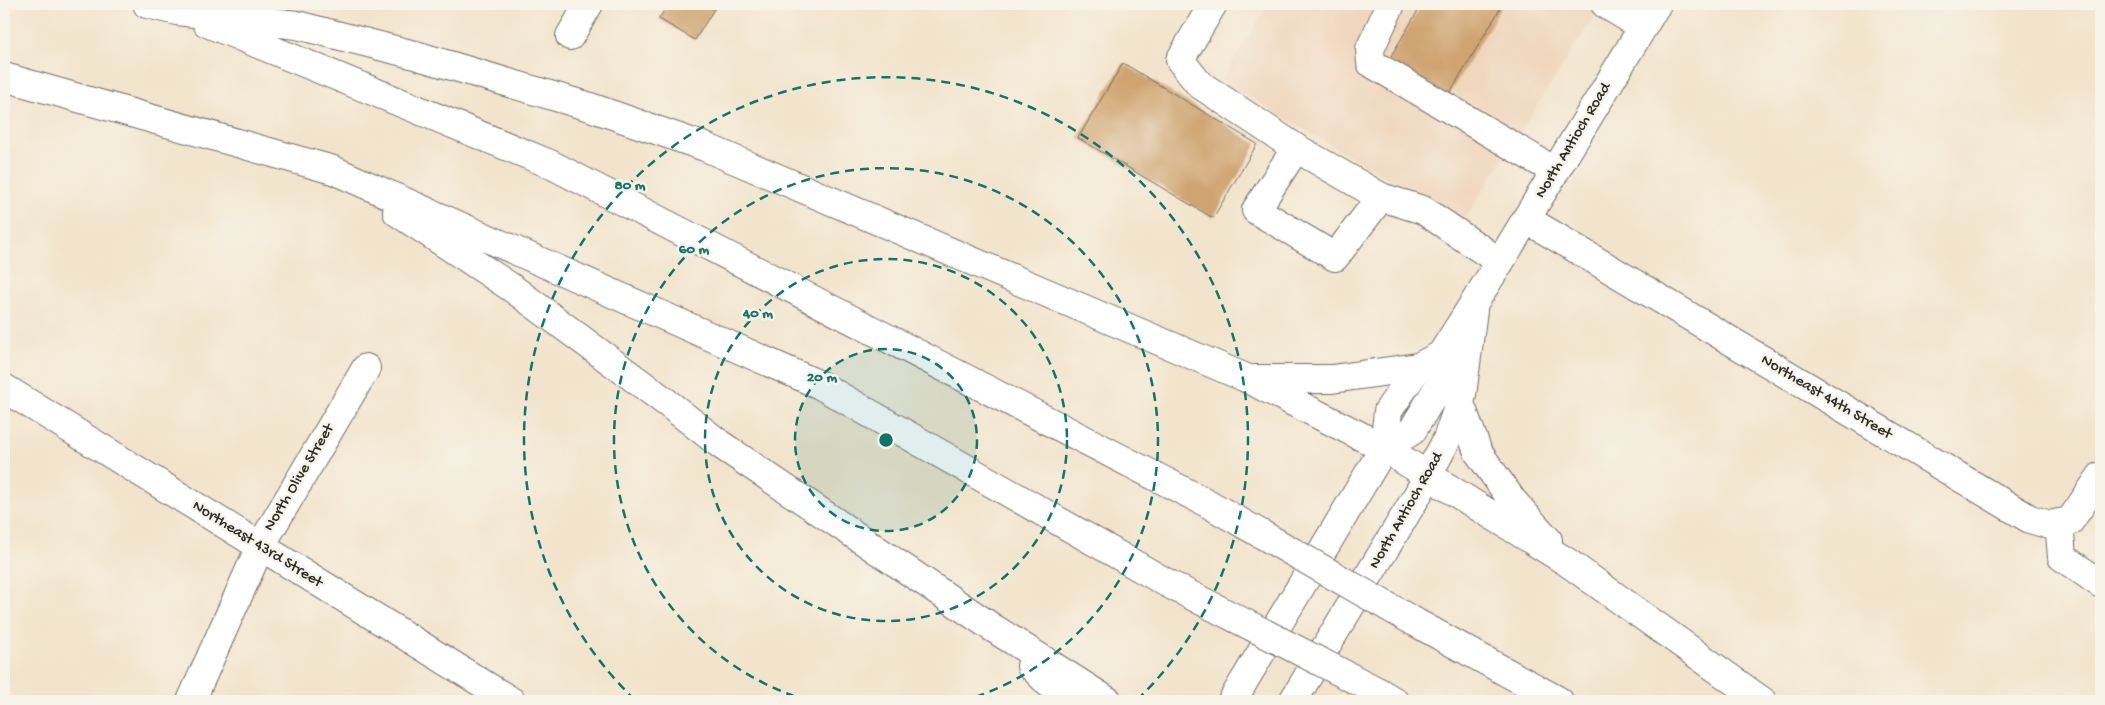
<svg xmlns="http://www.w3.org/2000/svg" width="2105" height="705" viewBox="0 0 2105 705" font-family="'Gochi Hand',sans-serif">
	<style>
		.built { fill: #efd6bc }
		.building { fill: #cfa471 }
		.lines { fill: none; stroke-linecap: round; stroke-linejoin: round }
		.minor-casing { stroke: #716c63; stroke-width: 30 }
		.major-casing { stroke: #716c63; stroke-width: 30 }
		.highway-casing { stroke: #716c63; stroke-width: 30 }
		.minor { stroke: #fff; stroke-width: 28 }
		.major { stroke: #fff; stroke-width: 28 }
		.highway { stroke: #fff; stroke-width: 28 }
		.highway-bridge-casing { stroke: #716c63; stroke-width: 30; stroke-linecap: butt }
		.highway-bridge { stroke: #fff; stroke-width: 28 }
		.ring { fill: none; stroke: #0f766e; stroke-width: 2.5; stroke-dasharray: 9 6 }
		.labels { text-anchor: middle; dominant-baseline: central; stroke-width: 5; stroke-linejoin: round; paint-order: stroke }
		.street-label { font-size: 16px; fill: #2b2b2b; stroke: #f7f3e8 }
		.centre { fill: #0f766e; stroke: #f7f3e8; stroke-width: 2.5 }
		.ring-label { font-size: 15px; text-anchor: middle; font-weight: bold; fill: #0f766e; stroke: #f7f3e8; stroke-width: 5; stroke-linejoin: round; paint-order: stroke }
	</style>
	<rect width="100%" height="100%" fill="#f7f3e8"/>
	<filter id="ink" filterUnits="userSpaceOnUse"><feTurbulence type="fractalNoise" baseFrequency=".02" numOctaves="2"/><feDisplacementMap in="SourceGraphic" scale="10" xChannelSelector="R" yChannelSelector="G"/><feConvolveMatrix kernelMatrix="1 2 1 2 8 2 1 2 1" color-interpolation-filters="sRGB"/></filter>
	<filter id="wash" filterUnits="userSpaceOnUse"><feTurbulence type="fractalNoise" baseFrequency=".0096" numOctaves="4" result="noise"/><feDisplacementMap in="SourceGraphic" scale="20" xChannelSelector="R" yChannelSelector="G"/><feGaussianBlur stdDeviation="1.12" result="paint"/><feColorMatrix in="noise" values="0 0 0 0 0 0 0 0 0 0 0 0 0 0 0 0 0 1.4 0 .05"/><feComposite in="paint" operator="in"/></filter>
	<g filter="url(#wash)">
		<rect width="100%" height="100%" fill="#f2e4cc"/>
		<!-- built -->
		<path class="built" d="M 1269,4 L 1602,4 L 1463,222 L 1221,81 Z"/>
		<g id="blocks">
			<!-- building -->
			<path class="building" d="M 668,4 L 717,4 L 695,40 L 659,19 Z
				M 1422,4 L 1503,4 L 1448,96 L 1388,61 Z
				M 1123,63 L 1257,144 L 1213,218 L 1078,138 Z"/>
		</g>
	</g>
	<g filter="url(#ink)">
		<use href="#blocks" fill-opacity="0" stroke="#716c63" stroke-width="1"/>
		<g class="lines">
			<defs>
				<path id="minor" d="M 1213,4 L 1180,60 L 1199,84 L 1296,148 L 1381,197 L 1423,210 L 1500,262
					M 1391,4 L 1370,49 L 1371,63 L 1555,171
					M 1605,4 L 1643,27
					M 570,36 L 589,4
					M 1296,148 L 1256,210 L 1335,257 L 1381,197
					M 1526,219 L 2030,519 L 2050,525 L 2070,521 L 2101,476
					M 4,388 L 511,701
					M 2059,523 L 2062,557 L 2101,584
					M 191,701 L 260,547 L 366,368"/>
				<path id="major" d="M 1384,448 L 1412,431 L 1442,381 L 1441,355
					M 1232,701 L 1384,448 L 1388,411 L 1418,367 L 1441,355 L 1500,262 L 1657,4
					M 1293,701 L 1418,494 L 1447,439 L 1462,395 L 1473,310"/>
				<path id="highway" d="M 147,4 L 177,11 L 297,25 L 415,55 L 590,107 L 705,147 L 1246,378 L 1384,448 L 1567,562 L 1762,701
					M 207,23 L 550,164 L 1207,503
					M 4,77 L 333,170 L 820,385 L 1167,583
					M 397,212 L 512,288 L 670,405 L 721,445 L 993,628 L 1108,701
					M 1255,379 L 1332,379 L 1418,367
					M 1460,403 L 1478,452 L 1512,500 L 1548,540
					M 1413,621 L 1559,701
					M 1031,666 L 1067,701
					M 1379,692 L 1394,701"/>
			</defs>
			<!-- minor casing -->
			<use href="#minor" class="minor-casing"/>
			<!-- major casing -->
			<use href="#major" class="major-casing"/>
			<!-- highway casing -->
			<use href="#highway" class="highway-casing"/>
			<!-- minor -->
			<use href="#minor" class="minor"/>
			<!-- major -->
			<use href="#major" class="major"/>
			<!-- highway -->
			<use href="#highway" class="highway"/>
			<defs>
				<path id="highway-bridge" d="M 1207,503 L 1413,621
					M 1167,583 L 1379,692"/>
			</defs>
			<!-- highway-bridge casing -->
			<use href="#highway-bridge" class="highway-bridge-casing"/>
			<!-- highway-bridge -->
			<use href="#highway-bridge" class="highway-bridge"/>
		</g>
	</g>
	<!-- distance rings -->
	<circle cx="886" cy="440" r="91" fill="#0f766e" fill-opacity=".12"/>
	<g class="ring">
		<circle cx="886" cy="440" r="91"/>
		<circle cx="886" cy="440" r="181"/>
		<path d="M809 701A272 272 0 1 1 963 701"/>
		<path d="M635 700A362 362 0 1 1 1137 700"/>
	</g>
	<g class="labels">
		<!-- street labels -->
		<g class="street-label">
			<text transform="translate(1574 141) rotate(-59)">North Antioch Road</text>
			<text transform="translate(1826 398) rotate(31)">Northeast 44th Street</text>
			<text transform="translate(300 478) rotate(-59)">North Olive Street</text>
			<text transform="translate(1407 511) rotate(-60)">North Antioch Road</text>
			<text transform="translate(257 545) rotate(32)">Northeast 43rd Street</text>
		</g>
	</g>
	<circle cx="886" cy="440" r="8" class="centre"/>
	<g class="ring-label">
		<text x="630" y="189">80 m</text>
		<text x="694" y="253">60 m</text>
		<text x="758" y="317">40 m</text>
		<text x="822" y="381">20 m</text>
	</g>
	<!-- margin -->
	<rect width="2105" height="705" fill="none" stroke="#f7f3e8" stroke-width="20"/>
</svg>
